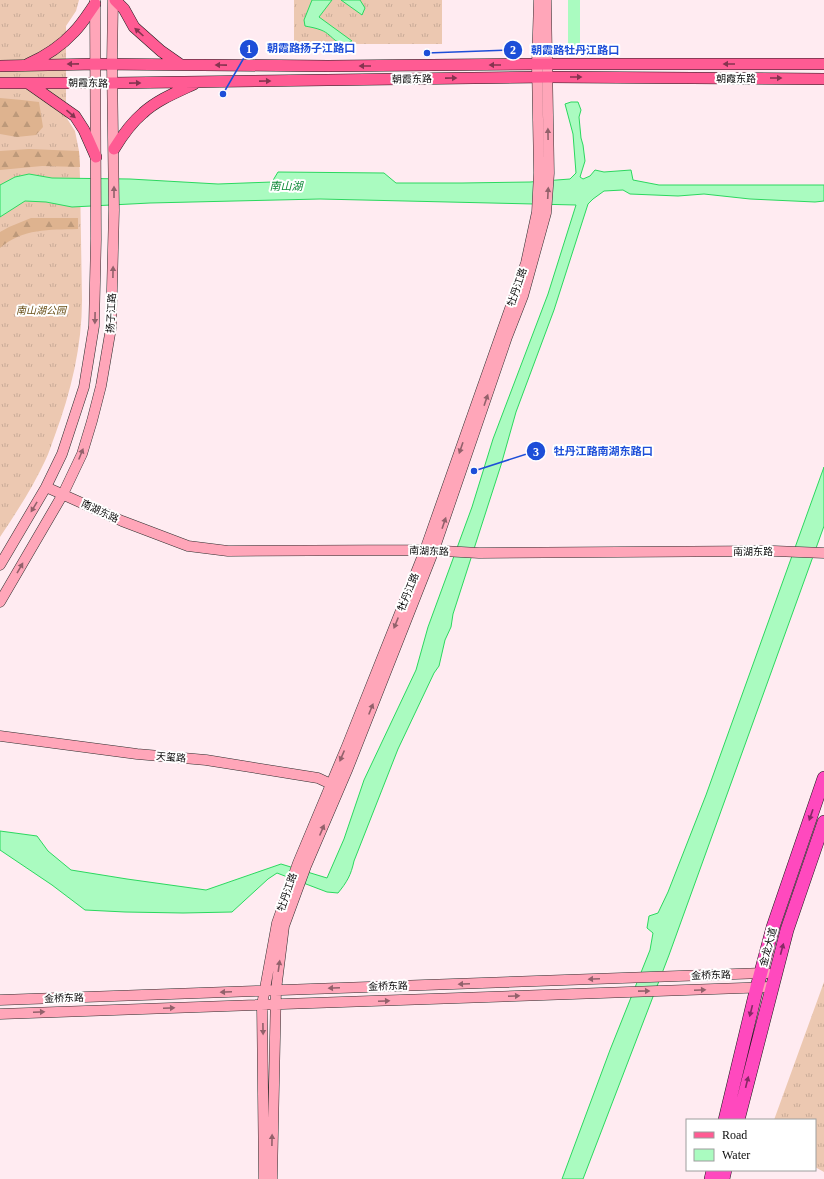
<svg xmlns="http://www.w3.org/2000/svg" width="824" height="1179" viewBox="0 0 824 1179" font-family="'Times New Roman','Noto Sans SC',serif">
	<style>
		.grass { fill: url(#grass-tufts) }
		.forest { fill: url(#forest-firs) }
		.water { fill: #aafbc0; stroke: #2bd85f }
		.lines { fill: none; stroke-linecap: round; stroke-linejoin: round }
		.river { stroke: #aafbc0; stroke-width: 12 }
		.secondary-casing { stroke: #2e2e2e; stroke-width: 11 }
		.primary-casing { stroke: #1d1d1d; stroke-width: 12 }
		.highway-casing { stroke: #1d1d1d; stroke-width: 14 }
		.secondary { stroke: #ffa6b9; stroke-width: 10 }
		.primary { stroke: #ff5b93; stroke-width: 11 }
		.highway { stroke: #ff49be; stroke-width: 13 }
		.oneway { fill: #863450 }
		.oneway2 { fill: #92616b }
		.oneway3 { fill: #862a65 }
		.labels { text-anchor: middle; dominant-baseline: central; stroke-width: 4; stroke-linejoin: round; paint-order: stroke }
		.street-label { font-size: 10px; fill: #0c0c0c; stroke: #fff }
		.park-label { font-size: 10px; font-style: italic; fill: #684f17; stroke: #fff }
		.water-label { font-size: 11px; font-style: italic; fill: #0d8937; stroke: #fff }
		.leader { fill: none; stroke: #1d4ed8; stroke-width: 1.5 }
		.callout-dot { fill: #1d4ed8; stroke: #fff; stroke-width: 1.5 }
		.mark-label { font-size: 12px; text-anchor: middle; font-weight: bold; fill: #fff }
		.callout-label { font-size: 11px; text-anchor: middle; font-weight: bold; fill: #1d4ed8; stroke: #fff; stroke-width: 4; stroke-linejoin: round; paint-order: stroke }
	</style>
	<defs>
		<pattern id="grass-tufts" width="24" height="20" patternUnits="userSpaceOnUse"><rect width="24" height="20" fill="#ecc8b1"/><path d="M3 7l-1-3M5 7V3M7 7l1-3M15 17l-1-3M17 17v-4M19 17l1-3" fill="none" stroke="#c9ab97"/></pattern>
		<pattern id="forest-firs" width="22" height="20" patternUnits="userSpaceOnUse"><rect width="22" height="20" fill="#deb38f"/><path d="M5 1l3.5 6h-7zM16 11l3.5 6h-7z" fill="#bd997a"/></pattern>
	</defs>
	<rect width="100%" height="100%" fill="#ffebf1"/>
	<!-- grass -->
	<path class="grass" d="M 0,0 L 79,0 L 76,11 L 66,26 L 66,117 L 75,131 L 79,151 L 80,178 L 82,300 C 82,346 71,392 55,435 C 52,443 49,453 45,461 C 33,487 16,513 0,537 Z
		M 294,0 L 442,0 L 442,44 L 294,44 Z
		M 824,982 L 824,1172 L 815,1167 L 815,1120 L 774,1120 Z"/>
	<!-- forest -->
	<path class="forest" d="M 0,98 L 22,100 L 39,102 L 43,127 L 36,135 L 17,137 L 0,134 Z
		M 29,149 L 79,151 L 80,167 L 42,166 L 0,170 L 0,151 Z
		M 31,218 L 78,218 L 78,229 C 49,230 23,228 0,248 L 0,232 L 9,227 Z"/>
	<!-- water -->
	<path class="water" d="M 312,0 L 332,0 L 319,17 L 352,41 C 336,49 334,35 321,30 C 316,28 310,27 305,26 L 304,20 Z
		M 341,0 L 360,0 L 365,8 L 362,15 Z
		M 571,102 L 578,102 L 581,110 L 579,117 L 581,138 L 583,145 L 585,161 L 580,177 L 583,179 L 590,176 L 595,170 L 604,172 L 631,170 L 633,180 L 659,185 L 824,185 L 824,201 L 815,202 L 750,199 L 704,194 L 678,196 L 630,194 L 623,190 L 604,191 L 593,199 L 588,204 L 554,310 L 516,412 L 501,465 L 453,614 L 451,627 L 445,640 L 439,666 L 434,673 L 398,749 L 354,861 C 351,875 347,882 338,893 L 327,892 L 277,873 L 268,879 L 232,912 L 183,913 L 125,912 L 85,910 L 52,885 L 0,850 L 0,831 L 37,836 L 48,851 L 71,870 L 127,879 L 206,890 L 281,864 L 327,878 L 344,839 L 364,780 L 416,670 L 428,627 L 472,507 L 493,439 L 548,294 L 576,205 L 320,199 L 150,203 L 72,207 L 46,202 L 25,201 L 0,217 L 0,185 L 15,177 L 29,174 L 52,178 L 130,179 L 218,184 L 272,182 L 278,172 L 384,173 L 396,183 L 462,183 L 530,182 L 570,179 L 576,173 L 573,134 L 565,104 Z
		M 824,467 L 824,526 L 669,955 L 583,1179 L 562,1179 L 610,1050 L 650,950 L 653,933 L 647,928 L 649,916 L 658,913 L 668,892 L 706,795 Z"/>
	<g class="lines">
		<!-- river -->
		<path class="river" d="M 574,0 L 574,45"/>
		<defs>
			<path id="secondary" d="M 46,487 L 122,521 L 188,546 L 228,551 L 425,550 L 479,553 L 774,551 L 824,553
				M 0,565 L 46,487 L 62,454 L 84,387 L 94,326 L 96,239 L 95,0
				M 0,602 L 63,494 L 82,454 L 92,421 L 101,386 L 111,328 L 114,210 L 112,64 L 113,0
				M 0,736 L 137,754 L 206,760 L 318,778 L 335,786
				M 0,1000 L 767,973
				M 0,1014 L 772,987
				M 264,1179 L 262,1005 L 277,923 L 298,863 L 347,746 L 425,550 L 526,263 L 537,212 L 539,173 L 537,65 L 539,0
				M 272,1179 L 276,990 L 284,926 L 306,866 L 348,768 L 434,550 L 507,337 L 523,296 L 546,213 L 549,173 L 546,0"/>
			<path id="primary" d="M 115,0 L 124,9 L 134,27 L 161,51 L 181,65
				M 28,64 C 44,57 62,45 74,32 C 82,24 88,14 95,4
				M 0,66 L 96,64 L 328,66 L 548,64 L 824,64
				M 0,83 L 112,83 L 548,77 L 824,79
				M 28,83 L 75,116 L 84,130 L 96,157
				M 114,149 C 122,136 131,123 143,113 C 157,100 177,92 194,84"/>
			<path id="highway" d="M 725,1120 L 757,987 L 773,927 L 824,778
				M 738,1120 L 787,930 L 824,822
				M 711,1179 L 713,1170
				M 723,1179 L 725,1170"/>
		</defs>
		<!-- secondary casing -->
		<use href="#secondary" class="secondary-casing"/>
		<!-- primary casing -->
		<use href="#primary" class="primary-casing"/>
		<!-- highway casing -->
		<use href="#highway" class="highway-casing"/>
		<!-- secondary -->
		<use href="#secondary" class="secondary"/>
		<!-- primary -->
		<use href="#primary" class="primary"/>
		<!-- highway -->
		<use href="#highway" class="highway"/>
	</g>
	<!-- one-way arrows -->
	<defs><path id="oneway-solid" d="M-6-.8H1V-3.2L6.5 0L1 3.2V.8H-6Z"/></defs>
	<g class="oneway">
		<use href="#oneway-solid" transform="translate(139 32) rotate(-138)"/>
		<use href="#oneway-solid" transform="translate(73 64) rotate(179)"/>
		<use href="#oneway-solid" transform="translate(729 64) rotate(180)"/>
		<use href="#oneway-solid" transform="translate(221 65) rotate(-179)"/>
		<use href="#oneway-solid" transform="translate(495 65) rotate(180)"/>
		<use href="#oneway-solid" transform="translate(365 66) rotate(180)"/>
		<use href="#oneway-solid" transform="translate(576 77)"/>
		<use href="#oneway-solid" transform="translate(451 78) rotate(-1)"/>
		<use href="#oneway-solid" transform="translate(776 78)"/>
		<use href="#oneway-solid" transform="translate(265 81) rotate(-1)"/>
		<use href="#oneway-solid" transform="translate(135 83) rotate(-1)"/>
		<use href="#oneway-solid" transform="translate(71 114) rotate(41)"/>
	</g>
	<g class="oneway2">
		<use href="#oneway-solid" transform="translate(548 134) rotate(-91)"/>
		<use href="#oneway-solid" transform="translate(114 192) rotate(-90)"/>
		<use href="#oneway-solid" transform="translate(548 193) rotate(-87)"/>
		<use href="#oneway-solid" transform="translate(113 272) rotate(-89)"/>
		<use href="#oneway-solid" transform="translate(95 318) rotate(91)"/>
		<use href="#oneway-solid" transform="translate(486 400) rotate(-71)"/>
		<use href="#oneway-solid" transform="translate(461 448) rotate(109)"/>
		<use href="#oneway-solid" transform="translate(81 454) rotate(-68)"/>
		<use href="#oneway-solid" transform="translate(34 507) rotate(121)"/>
		<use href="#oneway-solid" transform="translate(444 523) rotate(-71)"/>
		<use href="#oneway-solid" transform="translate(20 568) rotate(-60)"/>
		<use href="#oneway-solid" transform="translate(396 623) rotate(112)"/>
		<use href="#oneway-solid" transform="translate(371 709) rotate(-68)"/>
		<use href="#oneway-solid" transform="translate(342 756) rotate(113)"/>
		<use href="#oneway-solid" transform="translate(322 830) rotate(-67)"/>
		<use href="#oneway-solid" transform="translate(279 966) rotate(-82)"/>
		<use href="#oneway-solid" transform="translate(594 979) rotate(178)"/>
		<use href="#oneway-solid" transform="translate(464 984) rotate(178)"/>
		<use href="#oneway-solid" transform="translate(334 988) rotate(178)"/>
		<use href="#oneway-solid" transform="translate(700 990) rotate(-2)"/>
		<use href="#oneway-solid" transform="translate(644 991) rotate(-1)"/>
		<use href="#oneway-solid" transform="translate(226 992) rotate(178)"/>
		<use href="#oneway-solid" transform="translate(514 996) rotate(-2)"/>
		<use href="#oneway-solid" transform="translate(384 1001) rotate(-2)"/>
		<use href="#oneway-solid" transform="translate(169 1008) rotate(-2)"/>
		<use href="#oneway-solid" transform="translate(39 1012) rotate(-2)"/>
		<use href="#oneway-solid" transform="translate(263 1029) rotate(89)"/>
		<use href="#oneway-solid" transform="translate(272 1140) rotate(-89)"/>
	</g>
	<g class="oneway3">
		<use href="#oneway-solid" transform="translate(811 815) rotate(109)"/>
		<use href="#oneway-solid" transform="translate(782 949) rotate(-75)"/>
		<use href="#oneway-solid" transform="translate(751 1011) rotate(104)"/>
		<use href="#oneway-solid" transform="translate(747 1082) rotate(-76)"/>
	</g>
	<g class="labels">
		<!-- street labels -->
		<g class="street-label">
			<text x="736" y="78">朝霞东路</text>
			<text transform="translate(412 79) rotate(-1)">朝霞东路</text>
			<text transform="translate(88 83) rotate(1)">朝霞东路</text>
			<text transform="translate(517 287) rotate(-71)">牡丹江路</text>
			<text transform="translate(111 313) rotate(-87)">扬子江路</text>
			<text transform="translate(100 511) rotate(25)">南湖东路</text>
			<text transform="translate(429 551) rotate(2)">南湖东路</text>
			<text x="753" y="551">南湖东路</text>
			<text transform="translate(408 592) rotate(-68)">牡丹江路</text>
			<text transform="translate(171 757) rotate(5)">天玺路</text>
			<text transform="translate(287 892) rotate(-71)">牡丹江路</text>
			<text transform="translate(768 947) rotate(-75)">金龙大道</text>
			<text transform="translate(711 975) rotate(-2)">金桥东路</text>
			<text transform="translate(388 986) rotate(-2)">金桥东路</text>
			<text transform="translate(64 998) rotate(-2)">金桥东路</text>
		</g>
		<!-- park labels -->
		<g class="park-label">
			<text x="41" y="310">南山湖公园</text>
		</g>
		<!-- water labels -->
		<g class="water-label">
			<text x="286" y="186">南山湖</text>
		</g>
	</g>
	<!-- callouts -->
	<path class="leader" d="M223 94L249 49M427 53L513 50M474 471L536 451"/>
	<g class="callout-dot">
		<circle cx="223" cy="94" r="4"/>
		<circle cx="427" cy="53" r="4"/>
		<circle cx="474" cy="471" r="4"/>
		<circle cx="249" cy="49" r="10"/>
		<circle cx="513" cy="50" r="10"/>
		<circle cx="536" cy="451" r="10"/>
	</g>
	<g class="mark-label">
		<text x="249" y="53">1</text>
		<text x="513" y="54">2</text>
		<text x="536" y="456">3</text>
	</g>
	<g class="callout-label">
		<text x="311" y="52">朝霞路扬子江路口</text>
		<text x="575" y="54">朝霞路牡丹江路口</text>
		<text x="603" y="455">牡丹江路南湖东路口</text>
	</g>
	<!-- legend -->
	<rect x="686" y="1119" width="130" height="52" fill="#ffffff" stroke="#9e9e9e"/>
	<rect x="694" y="1132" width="20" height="6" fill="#ff5b93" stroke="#9e9e9e"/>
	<text x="722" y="1139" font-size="12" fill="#0c0c0c">Road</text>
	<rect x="694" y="1149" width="20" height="12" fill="#aafbc0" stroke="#9e9e9e"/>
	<text x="722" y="1159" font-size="12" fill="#0c0c0c">Water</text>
</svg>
